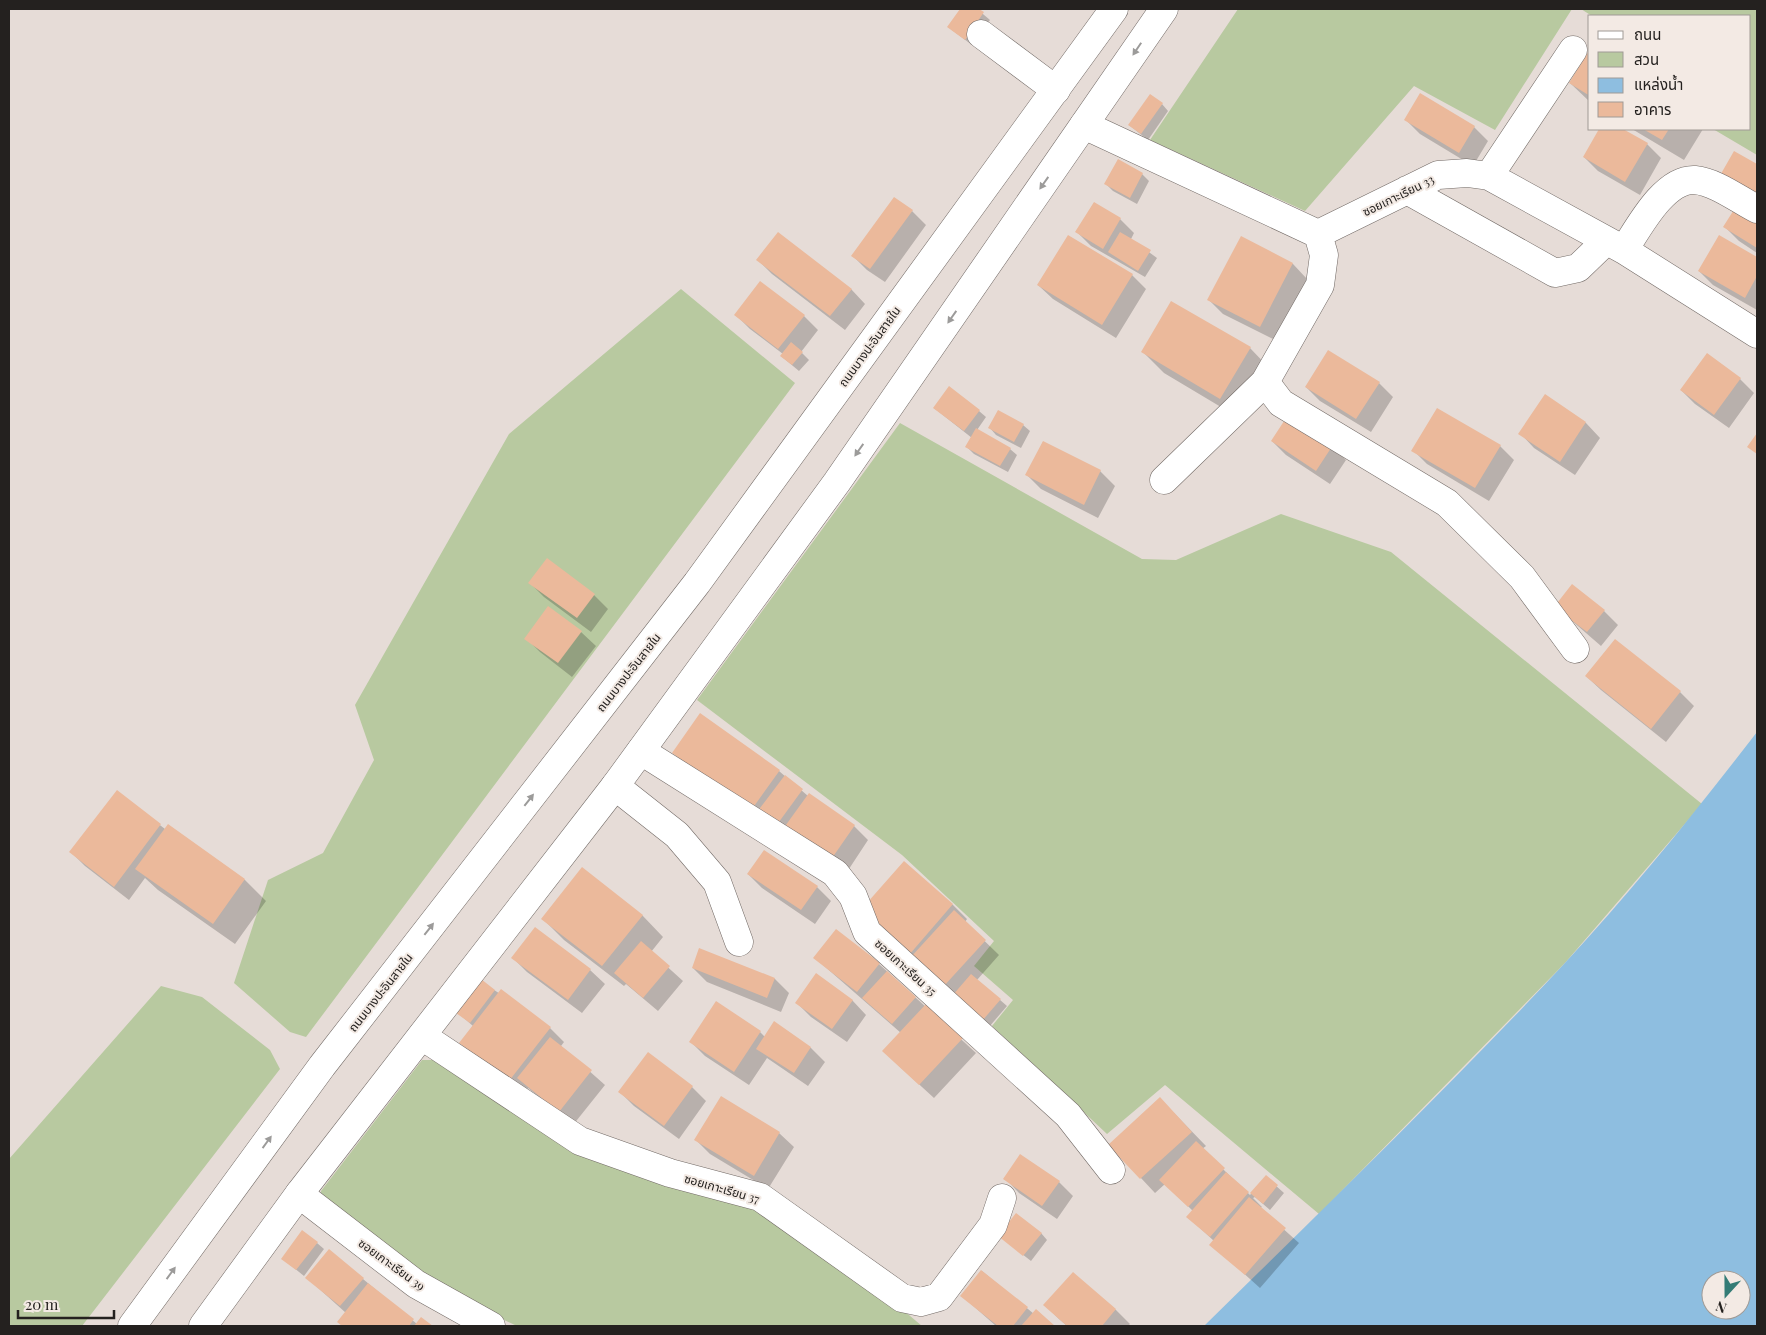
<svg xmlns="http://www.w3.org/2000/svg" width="1766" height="1335" viewBox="0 0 1766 1335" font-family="'Playfair Display','Noto Sans Thai',serif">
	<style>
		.green { fill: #b8c9a0 }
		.water { fill: #8ebee0; fill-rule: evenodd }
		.shadow { fill: #0003 }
		.building { fill: #ebb99b }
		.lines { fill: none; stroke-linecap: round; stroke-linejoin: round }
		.minor-casing { stroke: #726a66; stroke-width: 29 }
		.major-casing { stroke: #726a66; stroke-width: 29 }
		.minor { stroke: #fff; stroke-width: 28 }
		.major { stroke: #fff; stroke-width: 28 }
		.oneway { fill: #9c9b9a }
		.labels { text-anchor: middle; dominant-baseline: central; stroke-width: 4; stroke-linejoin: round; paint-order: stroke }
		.street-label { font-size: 12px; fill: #24211f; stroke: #f3eae4 }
	</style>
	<rect width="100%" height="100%" fill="#e6dcd7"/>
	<!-- green -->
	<path class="green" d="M 1238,9 L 1572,9 L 1495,130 L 1414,86 L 1305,211 L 1150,140 Z
		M 1581,9 L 1757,9 L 1757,155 L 1713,129 L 1750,129 L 1750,16 L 1592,16 Z
		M 681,289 L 795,383 L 306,1037 L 290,1032 L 234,983 L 268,880 L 323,853 L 374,760 L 355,705 L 509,434 Z
		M 900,423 L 1142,559 L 1176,560 L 1281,514 L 1391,552 L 1702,804 L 1565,963 L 1319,1214 L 1165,1085 L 1107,1134 L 992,1026 L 1013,1000 L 974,966 L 994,941 L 902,855 L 697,700 Z
		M 161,986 L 202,997 L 270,1050 L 280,1069 L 82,1326 L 9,1326 L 9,1159 Z
		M 422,1060 L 434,1060 L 748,1205 L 903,1310 L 922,1326 L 517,1326 L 434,1287 L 321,1207 L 321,1191 Z"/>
	<!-- water -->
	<path class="water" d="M 1757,732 L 1757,1326 L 1204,1326 C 1325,1207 1448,1088 1564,964 C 1633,890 1696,811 1757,732 ZM 1711,1280 L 1741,1280 L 1741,1310 L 1711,1310 Z"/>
	<!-- shadow -->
	<path class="shadow" d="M 961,9 L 977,9 L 990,20 L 972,45 L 948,27 Z
		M 1590,52 L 1590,102 L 1570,83 Z
		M 1162,104 L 1168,111 L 1148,140 L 1129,125 Z
		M 1406,120 L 1474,127 L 1488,141 L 1473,166 L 1420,134 Z
		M 1601,129 L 1621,129 L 1647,144 L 1661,158 L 1640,195 L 1598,171 L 1584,157 Z
		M 1632,129 L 1703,129 L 1684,160 Z
		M 1142,174 L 1149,181 L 1137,204 L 1113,191 L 1106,184 Z
		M 1094,203 L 1120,219 L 1134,233 L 1131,239 L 1157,258 L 1145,277 L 1091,246 L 1077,232 Z
		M 912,211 L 926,225 L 885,282 L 867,270 L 853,256 Z
		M 1757,219 L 1757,253 L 1739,241 L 1725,227 Z
		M 1719,237 L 1757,258 L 1757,310 L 1713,285 L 1699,271 Z
		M 1241,238 L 1293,264 L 1307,279 L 1275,340 L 1223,314 L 1209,300 Z
		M 758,260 L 851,289 L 865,304 L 845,330 L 772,274 Z
		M 1132,275 L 1146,289 L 1116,338 L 1053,299 L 1038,285 Z
		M 736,315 L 804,316 L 818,330 L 801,352 L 809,360 L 799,371 L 781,356 L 783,354 L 750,329 Z
		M 1250,348 L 1271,370 L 1241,419 L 1164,373 L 1143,352 Z
		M 1707,355 L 1740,379 L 1754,393 L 1729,428 L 1695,404 L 1681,390 Z
		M 1379,383 L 1393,397 L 1371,432 L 1320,401 L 1306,387 Z
		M 1545,396 L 1586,423 L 1600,438 L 1575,475 L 1534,448 L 1520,433 Z
		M 934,408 L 979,411 L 986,417 L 977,430 L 1010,449 L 1017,455 L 1008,472 L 974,454 L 967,447 L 972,438 Z
		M 1023,425 L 1030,431 L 1021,448 L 996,435 L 990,428 Z
		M 1272,441 L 1332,446 L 1346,460 L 1330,484 L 1286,455 Z
		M 1043,442 L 1100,471 L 1115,486 L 1098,518 L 1041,489 L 1027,475 Z
		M 1500,446 L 1514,460 L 1489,501 L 1427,464 L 1413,450 Z
		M 530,583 L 594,595 L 608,609 L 591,632 L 544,597 Z
		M 1556,607 L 1604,611 L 1618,625 L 1601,646 Z
		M 548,608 L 581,632 L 596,646 L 572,677 L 540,652 L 526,638 Z
		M 1615,640 L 1680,692 L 1694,706 L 1666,742 L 1601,690 L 1586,676 Z
		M 674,753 L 779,771 L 808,796 L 854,826 L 868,840 L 845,875 L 695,774 Z
		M 117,792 L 165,829 L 168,826 L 245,880 L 266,901 L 235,944 L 158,890 L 145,878 L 129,900 L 85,866 L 71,852 Z
		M 904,863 L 953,905 L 967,919 L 965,922 L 999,955 L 977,980 L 1007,1006 L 989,1027 L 875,926 Z
		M 748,874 L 817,887 L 831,901 L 815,924 L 762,888 Z
		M 642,915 L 663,937 L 651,952 L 683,981 L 658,1011 L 626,984 L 624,986 L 564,940 L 543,919 Z
		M 535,929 L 590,970 L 605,984 L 582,1013 L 527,972 L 513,958 Z
		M 836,931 L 879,964 L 976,1053 L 934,1098 L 898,1065 L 901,1033 L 815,958 Z
		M 700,950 L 775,979 L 789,993 L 781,1012 L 707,982 L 693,968 Z
		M 481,981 L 550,1028 L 564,1042 L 561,1046 L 605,1085 L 573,1125 L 528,1088 L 524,1095 L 475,1057 L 461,1043 L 473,1026 L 458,1013 Z
		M 852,1000 L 866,1015 L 847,1042 L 811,1017 L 797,1003 Z
		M 774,1023 L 811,1048 L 825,1062 L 808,1086 L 767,1058 L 749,1085 L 705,1056 L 691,1042 L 760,1032 L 765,1037 Z
		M 692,1087 L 706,1101 L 679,1139 L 634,1106 L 620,1092 Z
		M 721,1098 L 779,1133 L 794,1147 L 768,1189 L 710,1154 L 696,1140 Z
		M 1174,1113 L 1206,1146 L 1202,1149 L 1250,1195 L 1266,1177 L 1284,1193 L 1270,1210 L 1255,1197 L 1253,1198 L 1262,1207 L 1260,1208 L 1299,1243 L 1260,1288 L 1211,1244 L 1214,1241 L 1188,1217 L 1193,1211 L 1165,1184 L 1155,1193 L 1110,1145 Z
		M 1005,1178 L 1059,1182 L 1073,1196 L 1057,1219 L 1019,1193 Z
		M 1041,1233 L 1047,1240 L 1031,1261 L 1007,1242 Z
		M 317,1243 L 324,1249 L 304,1276 L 283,1259 Z
		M 982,1271 L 1034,1314 L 1036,1311 L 1053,1326 L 996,1326 L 962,1296 Z
		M 1073,1274 L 1116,1310 L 1130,1324 L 1128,1326 L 1067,1326 L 1059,1319 L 1045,1305 Z
		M 306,1277 L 363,1279 L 417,1324 L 421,1319 L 431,1326 L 343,1326 L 339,1322 L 346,1313 Z"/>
	<!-- building -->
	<path class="building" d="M 960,9 L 979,9 L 984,12 L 965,40 L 947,27 Z
		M 1590,49 L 1590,96 L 1569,83 Z
		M 1420,93 L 1475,126 L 1459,153 L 1404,120 Z
		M 1150,94 L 1163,103 L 1141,134 L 1128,125 Z
		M 1599,129 L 1623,129 L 1648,143 L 1625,182 L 1583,157 Z
		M 1643,129 L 1669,129 L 1662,140 Z
		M 1734,151 L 1757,164 L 1757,201 L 1718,179 Z
		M 1118,159 L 1143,173 L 1130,198 L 1104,184 Z
		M 894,197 L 913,210 L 870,269 L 851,256 Z
		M 1094,202 L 1121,218 L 1103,249 L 1075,232 Z
		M 1737,205 L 1757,218 L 1757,248 L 1723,227 Z
		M 778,232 L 852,289 L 830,316 L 756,260 Z
		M 1120,232 L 1151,250 L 1138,271 L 1108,252 Z
		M 1068,235 L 1133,274 L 1102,325 L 1037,285 Z
		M 1719,235 L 1757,257 L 1757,276 L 1745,298 L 1698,271 Z
		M 1241,236 L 1293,263 L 1260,327 L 1207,300 Z
		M 760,281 L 805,315 L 778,349 L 734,315 Z
		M 1171,301 L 1251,347 L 1220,399 L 1141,352 Z
		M 791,342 L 803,352 L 792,365 L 780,356 Z
		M 1328,350 L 1380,382 L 1356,419 L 1305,387 Z
		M 1707,353 L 1741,378 L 1714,415 L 1680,390 Z
		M 949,386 L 980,410 L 964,431 L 933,408 Z
		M 1545,394 L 1586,422 L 1560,462 L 1518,434 Z
		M 1437,408 L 1501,445 L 1475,488 L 1411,451 Z
		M 998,410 L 1024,424 L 1014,442 L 988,428 Z
		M 1288,415 L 1333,445 L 1316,471 L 1271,441 Z
		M 976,428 L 1011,448 L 1000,466 L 965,447 Z
		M 1757,433 L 1757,454 L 1747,447 Z
		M 1043,441 L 1101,470 L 1084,505 L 1025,475 Z
		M 547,558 L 595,594 L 577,618 L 528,583 Z
		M 1572,584 L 1605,610 L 1587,632 L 1554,607 Z
		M 548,606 L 582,631 L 558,663 L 524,639 Z
		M 1615,639 L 1681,691 L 1651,729 L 1585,676 Z
		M 700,713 L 780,770 L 752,809 L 672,753 Z
		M 785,775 L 803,789 L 776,826 L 757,812 Z
		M 117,790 L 161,824 L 114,887 L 69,852 Z
		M 809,793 L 855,825 L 830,861 L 783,829 Z
		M 168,824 L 245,879 L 213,924 L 135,869 Z
		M 764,850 L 818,886 L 801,910 L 747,874 Z
		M 904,861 L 953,904 L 909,955 L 859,912 Z
		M 582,867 L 643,915 L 602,966 L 541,919 Z
		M 954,910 L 986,940 L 943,987 L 910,958 Z
		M 535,927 L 591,969 L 568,1000 L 511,958 Z
		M 836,929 L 880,963 L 857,992 L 813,958 Z
		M 641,941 L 670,966 L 643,998 L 614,973 Z
		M 699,948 L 775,978 L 767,998 L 692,968 Z
		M 887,971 L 916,997 L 892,1024 L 862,998 Z
		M 816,973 L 853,1000 L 832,1029 L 795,1003 Z
		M 971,974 L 1001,999 L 982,1021 L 952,996 Z
		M 481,979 L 495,990 L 470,1023 L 456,1013 Z
		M 501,989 L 551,1027 L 509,1081 L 459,1043 Z
		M 716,1001 L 761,1031 L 734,1072 L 689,1042 Z
		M 926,1004 L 963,1038 L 919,1085 L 882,1051 Z
		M 774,1021 L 811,1047 L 794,1073 L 756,1049 Z
		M 550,1037 L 592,1070 L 559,1112 L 517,1078 Z
		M 648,1052 L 693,1086 L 664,1126 L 618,1092 Z
		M 721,1096 L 780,1132 L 754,1176 L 694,1140 Z
		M 1160,1097 L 1192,1132 L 1140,1179 L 1108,1145 Z
		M 1196,1141 L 1225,1168 L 1188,1207 L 1159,1180 Z
		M 1020,1154 L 1060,1181 L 1042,1206 L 1003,1179 Z
		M 1226,1172 L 1249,1192 L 1210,1237 L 1186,1217 Z
		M 1266,1175 L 1278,1185 L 1263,1204 L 1250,1193 Z
		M 1249,1197 L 1286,1228 L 1245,1275 L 1209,1245 Z
		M 1016,1213 L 1042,1233 L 1023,1256 L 998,1236 Z
		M 302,1230 L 318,1242 L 296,1270 L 281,1259 Z
		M 329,1249 L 364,1278 L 340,1306 L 305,1278 Z
		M 981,1270 L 1028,1307 L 1013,1326 L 998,1326 L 960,1296 Z
		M 1073,1272 L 1116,1309 L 1102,1326 L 1067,1326 L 1043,1305 Z
		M 368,1283 L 414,1319 L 409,1326 L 342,1326 L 337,1322 Z
		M 1036,1309 L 1055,1326 L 1021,1326 Z
		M 421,1317 L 433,1326 L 414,1326 Z"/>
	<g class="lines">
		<defs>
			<path id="minor" d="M 981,34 L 1056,90
				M 1084,125 L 1318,234 L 1438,175 L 1467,173 L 1489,176 L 1624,250 L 1757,334
				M 1489,176 L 1573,50
				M 1407,190 L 1555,273 L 1578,268 L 1606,241
				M 1624,250 C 1638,229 1664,178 1695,180 C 1716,182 1739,200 1757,209
				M 1265,382 L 1281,403 L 1447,503 L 1522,577 L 1575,649
				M 1164,480 L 1265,382 L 1320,285 L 1324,255 L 1318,234
				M 641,751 L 835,873 L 853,896 L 867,932 L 1068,1115 L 1111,1170
				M 615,786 L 677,835 L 717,882 L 739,942
				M 422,1036 L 580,1141 L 670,1173 L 760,1197 L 902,1298 L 921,1302 L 939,1297 L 993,1225 L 1002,1198
				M 299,1194 L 416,1284 L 491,1326"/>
			<path id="major" d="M 132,1326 L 322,1066 L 697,583 L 1114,9
				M 203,1326 L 299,1194 L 615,786 L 837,482 L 1164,9"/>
		</defs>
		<!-- minor casing -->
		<use href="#minor" class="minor-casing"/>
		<!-- major casing -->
		<use href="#major" class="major-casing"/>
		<!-- minor -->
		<use href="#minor" class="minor"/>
		<!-- major -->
		<use href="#major" class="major"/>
	</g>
	<!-- one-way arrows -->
	<defs><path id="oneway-solid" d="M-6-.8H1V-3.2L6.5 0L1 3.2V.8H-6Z" transform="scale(1.25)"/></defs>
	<g class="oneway">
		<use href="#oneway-solid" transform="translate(1137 49) rotate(124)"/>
		<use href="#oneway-solid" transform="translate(1044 183) rotate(125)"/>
		<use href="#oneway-solid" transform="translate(952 317) rotate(125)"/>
		<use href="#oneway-solid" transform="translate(859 450) rotate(125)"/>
		<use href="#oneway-solid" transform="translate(529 800) rotate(-52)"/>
		<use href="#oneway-solid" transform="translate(429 929) rotate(-52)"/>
		<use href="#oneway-solid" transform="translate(267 1142) rotate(-54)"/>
		<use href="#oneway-solid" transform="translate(171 1273) rotate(-54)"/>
	</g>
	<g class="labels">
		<!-- street labels -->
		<g class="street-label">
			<text transform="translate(1398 195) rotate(-26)">ซอยเกาะเรียน 33</text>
			<text transform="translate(869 346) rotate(-54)">ถนนบางปะอินสายใน</text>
			<text transform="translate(628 672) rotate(-52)">ถนนบางปะอินสายใน</text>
			<text transform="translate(906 967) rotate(42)">ซอยเกาะเรียน 35</text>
			<text transform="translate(380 992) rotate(-52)">ถนนบางปะอินสายใน</text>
			<text transform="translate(722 1188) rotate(16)">ซอยเกาะเรียน 37</text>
			<text transform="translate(392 1264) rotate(36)">ซอยเกาะเรียน 39</text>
		</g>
	</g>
	<!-- border -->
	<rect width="1766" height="1335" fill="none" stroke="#24211f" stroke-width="20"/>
	<!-- legend -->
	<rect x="1588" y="15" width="162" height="115" fill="#f3eae4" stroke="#a09a95"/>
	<rect x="1598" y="31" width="25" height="8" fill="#ffffff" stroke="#a09a95"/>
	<text x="1634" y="40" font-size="15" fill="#24211f">ถนน</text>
	<rect x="1598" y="52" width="25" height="15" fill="#b8c9a0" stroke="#a09a95"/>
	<text x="1634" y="65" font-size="15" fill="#24211f">สวน</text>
	<rect x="1598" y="78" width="25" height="15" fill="#8ebee0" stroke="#a09a95"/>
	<text x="1634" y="90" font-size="15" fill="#24211f">แหล่งน้ำ</text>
	<rect x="1598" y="102" width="25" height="15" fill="#ebb99b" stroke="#a09a95"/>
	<text x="1634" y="115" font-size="15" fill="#24211f">อาคาร</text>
	<!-- north arrow -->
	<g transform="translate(1726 1295) rotate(201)"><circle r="24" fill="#f3eae4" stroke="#a09a95"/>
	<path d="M0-4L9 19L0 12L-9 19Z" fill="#347c76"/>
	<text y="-8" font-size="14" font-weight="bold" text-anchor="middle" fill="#24211f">N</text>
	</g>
	<!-- scale -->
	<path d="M18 1310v8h96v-8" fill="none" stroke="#24211f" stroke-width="2.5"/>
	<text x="25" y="1310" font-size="15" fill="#24211f" stroke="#f3eae4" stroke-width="4" paint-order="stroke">20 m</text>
</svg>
